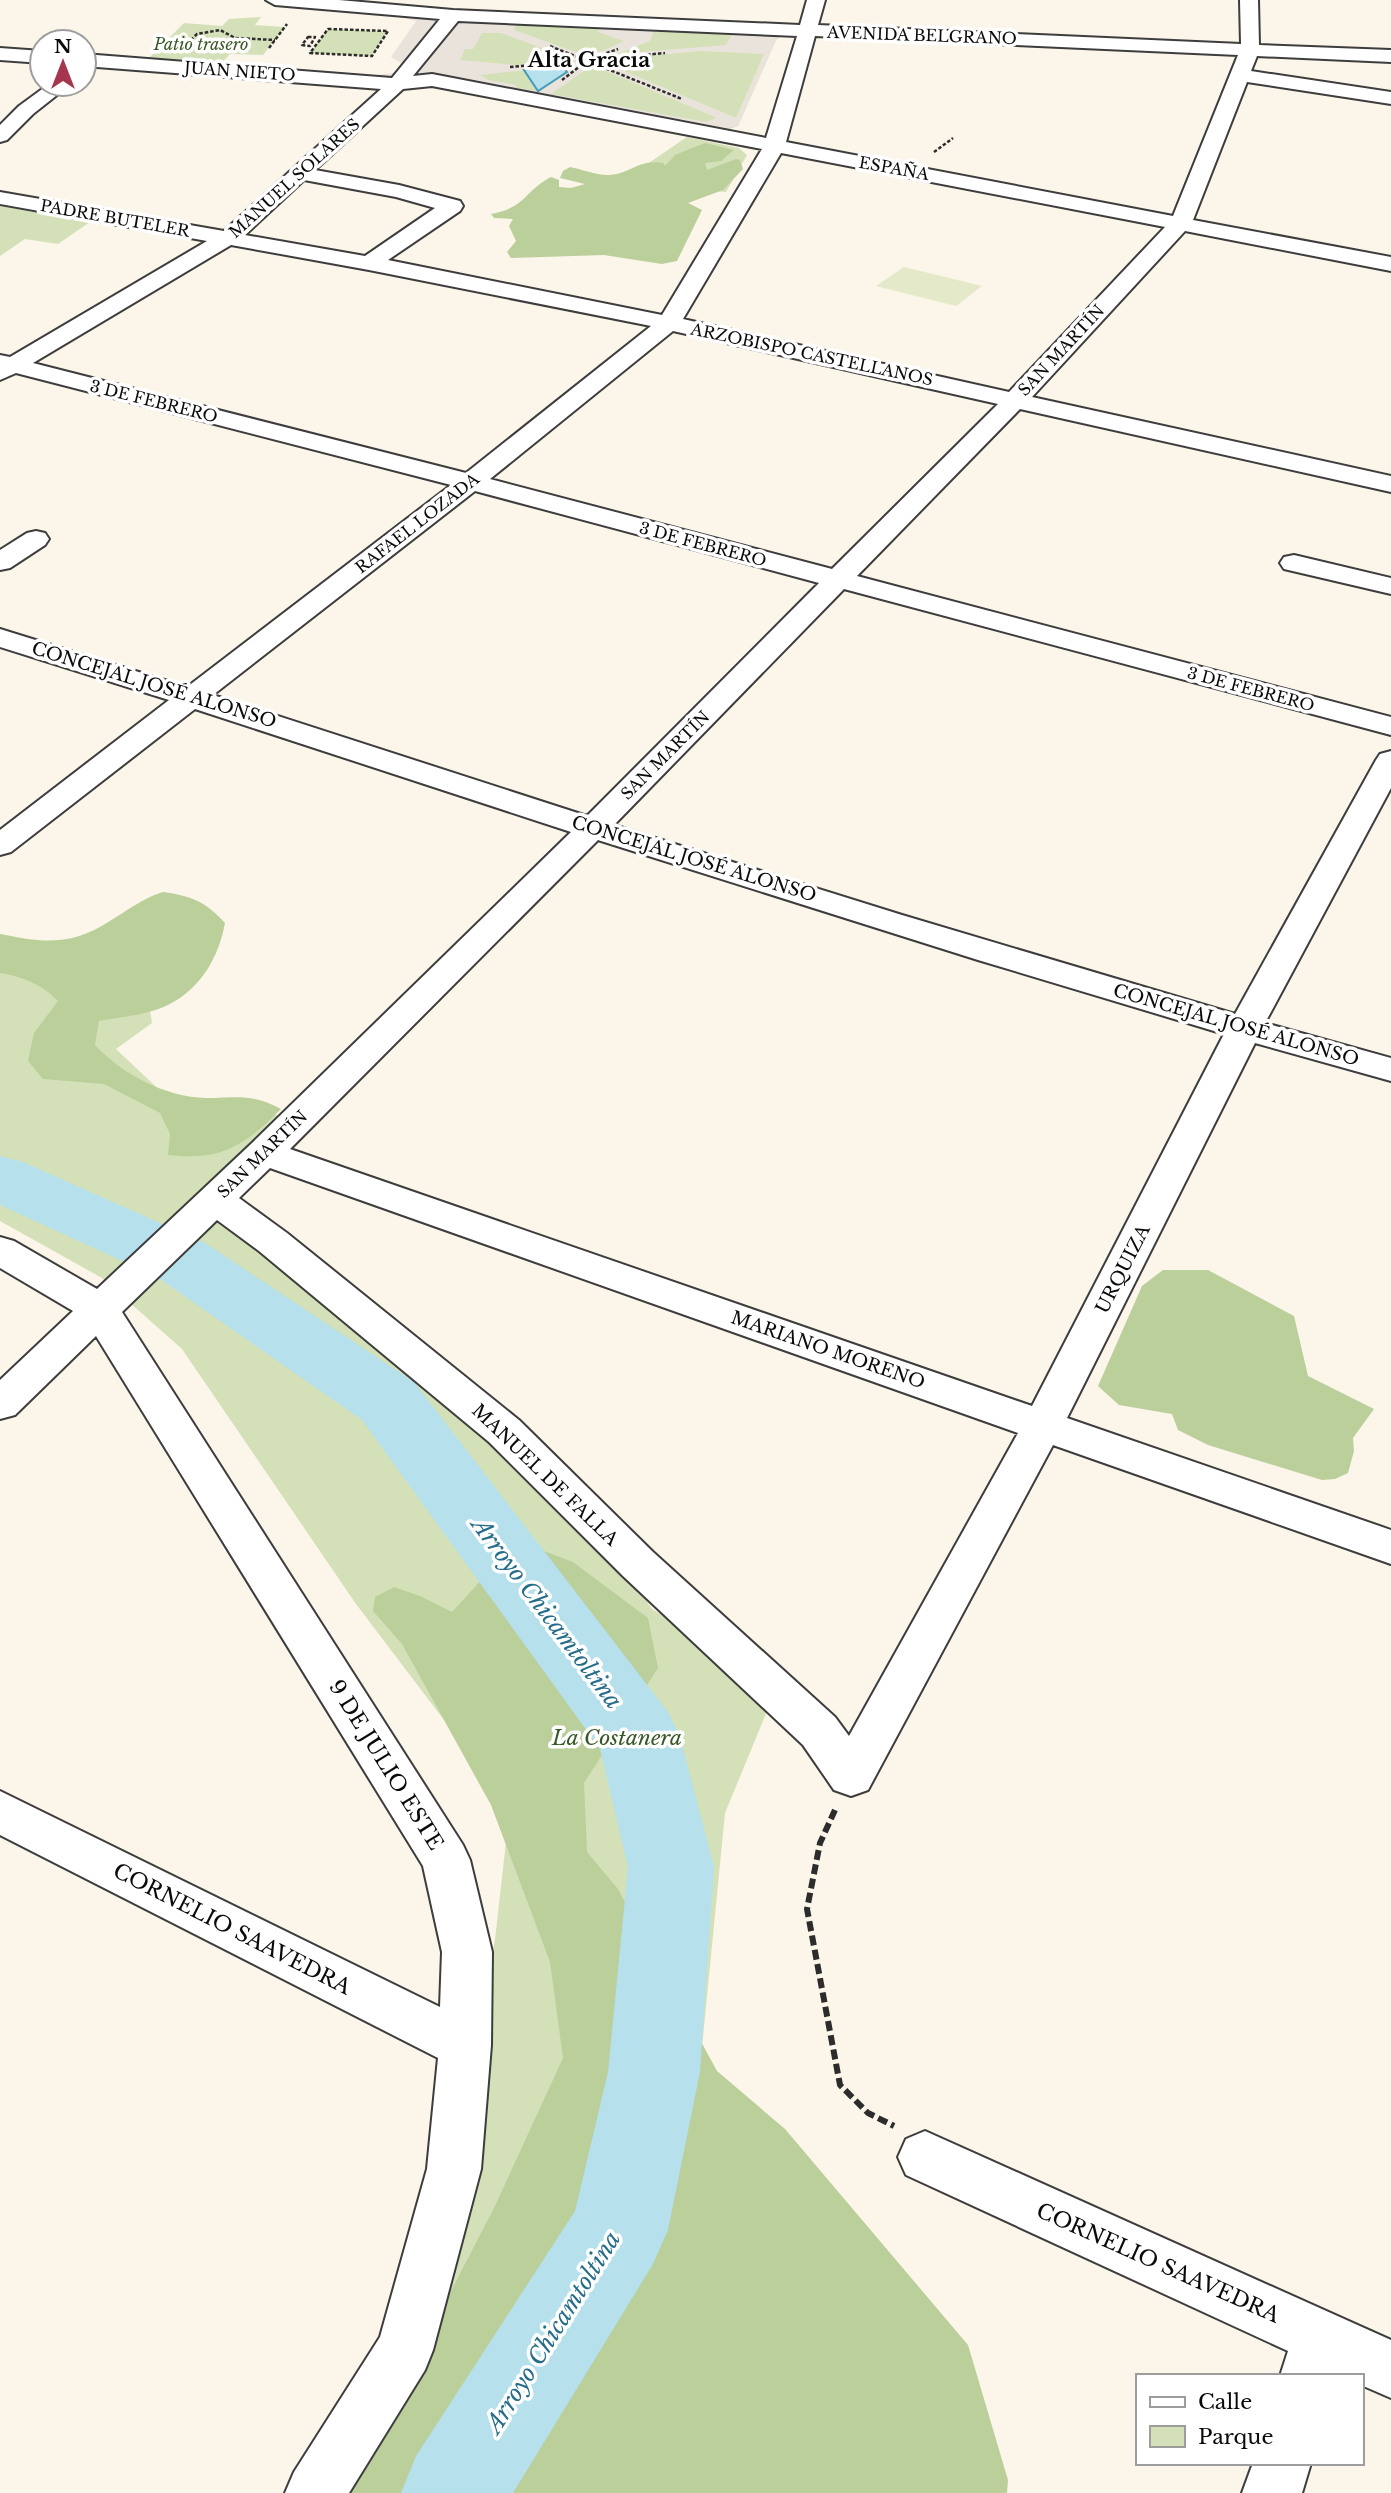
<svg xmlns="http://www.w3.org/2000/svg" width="1391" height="2493" viewBox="0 0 1391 2493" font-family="'Libre Baskerville',serif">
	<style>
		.green { fill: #d4e1b8 }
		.forest { fill: #bacf9a }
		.pitch { fill: #e3e9c9 }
		.plaza { fill: #eae3db; fill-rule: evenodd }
		.water { fill: #b5e0ec; stroke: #469db9; stroke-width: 2 }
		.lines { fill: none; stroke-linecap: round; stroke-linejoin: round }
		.river { fill: #b5e0ec; fill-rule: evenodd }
		.minor-casing { stroke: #3d3d3d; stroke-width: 4 }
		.path-far1 { stroke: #2c2c2c; stroke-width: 2.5; stroke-dasharray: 3.5 2; stroke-linecap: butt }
		.path { stroke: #2c2c2c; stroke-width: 6; stroke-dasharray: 10 4.5; stroke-linecap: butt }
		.minor { fill: #fff; fill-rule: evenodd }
		.labels { text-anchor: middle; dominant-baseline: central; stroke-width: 7; stroke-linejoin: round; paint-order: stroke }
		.far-street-label { font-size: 16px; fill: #0a0a0a; stroke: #fff }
		.far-park-label { font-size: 16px; font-style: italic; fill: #375724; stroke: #fff }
		.street-label { font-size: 18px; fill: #0a0a0a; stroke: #fff }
		.far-district-label { font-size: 21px; font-weight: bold; fill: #0a0a0a; stroke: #fff }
		.near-park-label { font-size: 21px; font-style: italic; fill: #375724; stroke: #fff }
		.near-street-label { font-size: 21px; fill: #0a0a0a; stroke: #fff }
		.near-water-label { font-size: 23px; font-style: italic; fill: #266d89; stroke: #fff }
	</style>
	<rect width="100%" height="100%" fill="#fcf5e9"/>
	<!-- green -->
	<path class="green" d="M 261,17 L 255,25 L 285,27 L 263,55 L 230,54 L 220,65 L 145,62 L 184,23 L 222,26 L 229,19 Z
		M 472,18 L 786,31 L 776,40 L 738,126 L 726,130 L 442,78 Z
		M 328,29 L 388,31 L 372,56 L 310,53 Z
		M 687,137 L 739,148 L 747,155 L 726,192 L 668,187 L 631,175 Z
		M 0,206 L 90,222 L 58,244 L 25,239 L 0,256 Z
		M 0,957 L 148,996 L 152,1023 L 116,1049 L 169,1099 L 278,1115 L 206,1188 L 253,1245 L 421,1387 L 560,1475 L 652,1609 L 777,1687 L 725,1813 L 677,2302 L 414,2426 L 495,1939 L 510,1807 L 356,1604 L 182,1349 L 102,1278 L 0,1221 Z"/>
	<!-- forest -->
	<path class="forest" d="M 705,143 L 734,150 L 721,161 L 705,163 L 707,170 L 736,159 L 740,160 L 743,169 L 723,190 L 688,203 L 702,210 L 677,261 L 662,264 L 604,255 L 511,258 L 507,252 L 516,241 L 509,226 L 513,219 L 494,218 L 491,214 C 527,207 523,192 551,177 L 559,180 L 559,187 L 571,188 L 585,184 L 560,178 L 563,171 L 570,167 C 582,169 597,176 610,175 C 632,173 639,159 663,163 L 665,166 L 675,155 Z
		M 163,892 C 191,896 205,901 225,923 C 219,956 201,989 168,1005 C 148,1015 120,1017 99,1021 L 95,1045 C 122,1074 165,1097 206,1098 C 238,1098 251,1093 281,1109 C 244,1146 221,1161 168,1155 L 170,1134 L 160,1113 L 104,1084 L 43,1079 L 28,1061 L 34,1033 L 58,1001 C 43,985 22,976 0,973 L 0,934 C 44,943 71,946 110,921 C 128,910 143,898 163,892 Z
		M 1163,1270 L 1208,1270 L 1294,1316 L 1308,1376 L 1374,1409 L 1353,1438 L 1354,1451 L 1348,1473 L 1335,1479 L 1322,1480 L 1208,1445 L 1178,1430 L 1172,1414 L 1119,1405 L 1098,1386 L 1142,1286 Z
		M 517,1541 L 573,1562 L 648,1618 L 658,1668 L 584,1783 L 587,1852 L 618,1889 L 717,2071 L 785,2129 L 968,2345 L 1008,2480 L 1007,2493 L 351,2493 L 355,2466 L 395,2399 L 494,2208 L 563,2058 L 550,1962 L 491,1805 L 402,1644 L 373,1611 L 375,1597 L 394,1587 L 420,1596 L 452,1612 Z"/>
	<!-- pitch -->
	<path class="pitch" d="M 904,267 L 982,286 L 956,306 L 876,286 Z"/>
	<!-- plaza -->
	<path class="plaza" d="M 403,15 L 786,31 L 776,40 L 738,126 L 721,130 L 442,78 L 375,79 L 378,75 L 393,73 L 405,65 L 391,57 L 416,21 L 401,17 ZM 516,24 L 599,28 L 598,32 L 624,41 L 602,51 L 576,52 L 514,30 ZM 654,30 L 731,33 L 732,34 L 726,45 L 617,54 L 650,41 ZM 482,33 L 501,33 L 558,54 L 553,56 L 558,62 L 515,65 L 460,60 L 465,49 L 473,49 ZM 701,51 L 764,54 L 736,118 L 610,65 L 614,59 ZM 562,66 L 567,72 L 537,91 L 516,88 L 516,85 L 488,80 L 480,75 ZM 599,68 L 715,117 L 716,118 L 706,122 L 551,94 L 587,69 Z"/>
	<!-- water -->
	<path class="water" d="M 562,66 L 567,72 L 538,91 L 524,70 Z"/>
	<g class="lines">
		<!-- river -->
		<path class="river" d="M 0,1156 L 23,1162 L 205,1243 L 414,1382 L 668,1712 L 680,1737 L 714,1867 L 700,2072 L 668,2230 L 653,2264 L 513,2493 L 401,2493 L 416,2456 L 575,2211 L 608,2072 L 628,1867 L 600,1749 L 362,1420 L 157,1277 L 0,1205 Z"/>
		<defs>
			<path id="minor" d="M 266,0 L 339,0 L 453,10 L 800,25 L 807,0 L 825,0 L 818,25 L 1241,44 L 1240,0 L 1258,0 L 1259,45 L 1391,50 L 1391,62 L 1257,56 L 1251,71 L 1391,92 L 1391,104 L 1247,82 L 1193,220 L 1391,257 L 1391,271 L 1185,231 L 1032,397 L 1391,476 L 1391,492 L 1020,409 L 857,576 L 1391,717 L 1391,735 L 844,589 L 614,825 L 902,915 L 1235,1014 L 1376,760 L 1380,754 L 1391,751 L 1391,788 L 1265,1023 L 1391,1058 L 1391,1081 L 1255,1043 L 1067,1418 L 1391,1530 L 1391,1564 L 1053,1445 L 868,1790 L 851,1796 L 834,1790 L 803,1745 L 623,1576 L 489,1442 L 259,1251 L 217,1220 L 122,1312 L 463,1845 L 470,1860 L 492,1952 L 491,2045 L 481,2169 L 433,2350 L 425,2370 L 349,2493 L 285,2493 L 294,2472 L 380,2337 L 427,2169 L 438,2058 L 0,1835 L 0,1791 L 440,2007 L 442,1952 L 423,1866 L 96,1336 L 15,1415 L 0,1419 L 0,1380 L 73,1311 L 0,1268 L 0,1237 L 14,1241 L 97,1289 L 251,1144 L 571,832 L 195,709 L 11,852 L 0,855 L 0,830 L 169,700 L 0,647 L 0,629 L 187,687 L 451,485 L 16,373 L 0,380 L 0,355 L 10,357 L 207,241 L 0,204 L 0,192 L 224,231 L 381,89 L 84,66 L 84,54 L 392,78 L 440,19 L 275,5 ZM 458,21 L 797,36 L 766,138 L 432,74 L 413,76 ZM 815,36 L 1238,55 L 1173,216 L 786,142 ZM 432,86 L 762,149 L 662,315 L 388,260 L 460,211 L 463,206 L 460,201 L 399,185 L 315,170 L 403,89 ZM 781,153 L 1165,227 L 1009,392 L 683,319 ZM 304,180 L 396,197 L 435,208 L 365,256 L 245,235 ZM 231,245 L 369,270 L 651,326 L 466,473 L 33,363 ZM 673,331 L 998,404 L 832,569 L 490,479 ZM 475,491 L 819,583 L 587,816 L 213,695 ZM 598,840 L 978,960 L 1224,1034 L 1032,1406 L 290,1149 ZM 270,1168 L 1018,1433 L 849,1736 L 835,1717 L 653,1552 L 519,1420 L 287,1233 L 239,1198 Z
				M 0,48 L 42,51 L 42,63 L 0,60 Z
				M 49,84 L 71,84 L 33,114 L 7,140 L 0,142 L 0,125 L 19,106 Z
				M 36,531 L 45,533 L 49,539 L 45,545 L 10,568 L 0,570 L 0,550 L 27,533 Z
				M 1294,555 L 1391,578 L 1391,594 L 1284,569 L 1280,563 L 1284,557 Z
				M 925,2131 L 1391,2340 L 1391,2398 L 1361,2385 L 1361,2376 L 1280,2376 L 1288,2351 L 906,2175 L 898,2157 L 906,2139 Z
				M 1253,2463 L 1311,2463 L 1302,2493 L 1242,2493 Z"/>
		</defs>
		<!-- minor casing -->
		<use href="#minor" class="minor-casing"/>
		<!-- path-far1 -->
		<path class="path-far1" d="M 328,29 L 388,31 L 372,56 L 310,53 Z
			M 308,37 L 315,37 L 310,46 L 302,45 Z
			M 187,44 L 197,34 L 220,30 L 235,38 L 275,40
			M 550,46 L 682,99
			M 269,48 L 287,24
			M 596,57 L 618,49
			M 510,67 L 665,53
			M 562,80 L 588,60
			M 934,152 L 953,138"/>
		<!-- path -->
		<path class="path" d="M 835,1810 L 820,1843 L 807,1909 L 840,2085 L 868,2113 L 894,2126"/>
		<!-- minor -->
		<use href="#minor" class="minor"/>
	</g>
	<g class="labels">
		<!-- far-street labels -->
		<g class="far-street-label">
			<text transform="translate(922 35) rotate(2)">AVENIDA BELGRANO</text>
			<text transform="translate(240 71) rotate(4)">JUAN NIETO</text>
			<text transform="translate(894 168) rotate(10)">ESPAÑA</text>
			<text transform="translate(294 178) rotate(-42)">MANUEL SOLARES</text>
			<text transform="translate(115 218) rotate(10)">PADRE BUTELER</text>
			<text transform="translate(1061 350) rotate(-47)">SAN MARTÍN</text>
			<text transform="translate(812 354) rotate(12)">ARZOBISPO CASTELLANOS</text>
			<text transform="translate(154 401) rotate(14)">3 DE FEBRERO</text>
			<text transform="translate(417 523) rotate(-38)">RAFAEL LOZADA</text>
			<text transform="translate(703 544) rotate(15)">3 DE FEBRERO</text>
			<text transform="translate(1251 689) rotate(15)">3 DE FEBRERO</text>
			<text transform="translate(665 755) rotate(-45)">SAN MARTÍN</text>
			<text transform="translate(262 1154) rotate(-44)">SAN MARTÍN</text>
		</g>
		<!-- far-park labels -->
		<g class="far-park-label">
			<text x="201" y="44">Patio trasero</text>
		</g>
		<!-- street labels -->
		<g class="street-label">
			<text transform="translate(154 685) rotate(17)">CONCEJAL JOSÉ ALONSO</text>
			<text transform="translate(694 859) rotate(17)">CONCEJAL JOSÉ ALONSO</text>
			<text transform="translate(1236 1025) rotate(16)">CONCEJAL JOSÉ ALONSO</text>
			<text transform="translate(1123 1269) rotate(-63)">URQUIZA</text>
			<text transform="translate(828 1350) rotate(19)">MARIANO MORENO</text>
			<text transform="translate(545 1475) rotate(44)">MANUEL DE FALLA</text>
		</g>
		<!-- far-district labels -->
		<g class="far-district-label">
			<text x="589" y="60">Alta Gracia</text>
		</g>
		<!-- near-park labels -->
		<g class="near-park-label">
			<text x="617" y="1738">La Costanera</text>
		</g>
		<!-- near-street labels -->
		<g class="near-street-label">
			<text transform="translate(386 1765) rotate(58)">9 DE JULIO ESTE</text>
			<text transform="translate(232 1929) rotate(27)">CORNELIO SAAVEDRA</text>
			<text transform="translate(1158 2263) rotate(24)">CORNELIO SAAVEDRA</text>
		</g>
		<!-- near-water labels -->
		<g class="near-water-label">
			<text transform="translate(547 1613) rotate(53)">Arroyo Chicamtoltina</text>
			<text transform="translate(553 2332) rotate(-58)">Arroyo Chicamtoltina</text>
		</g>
	</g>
	<!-- legend -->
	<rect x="1136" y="2374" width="228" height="91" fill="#ffffff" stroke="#9d9d9d" stroke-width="2"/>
	<rect x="1150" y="2397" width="35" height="10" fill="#ffffff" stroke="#9d9d9d" stroke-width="2"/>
	<text x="1198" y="2409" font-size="21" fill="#0a0a0a">Calle</text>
	<rect x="1150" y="2426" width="35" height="21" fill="#d4e1b8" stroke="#9d9d9d" stroke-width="2"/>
	<text x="1198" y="2444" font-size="21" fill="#0a0a0a">Parque</text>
	<!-- north arrow -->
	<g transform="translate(63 63)"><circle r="33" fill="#ffffff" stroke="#9d9d9d" stroke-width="2"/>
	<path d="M0-5L12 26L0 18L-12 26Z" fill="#a5364d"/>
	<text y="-10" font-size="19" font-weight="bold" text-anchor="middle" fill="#0a0a0a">N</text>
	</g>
</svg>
